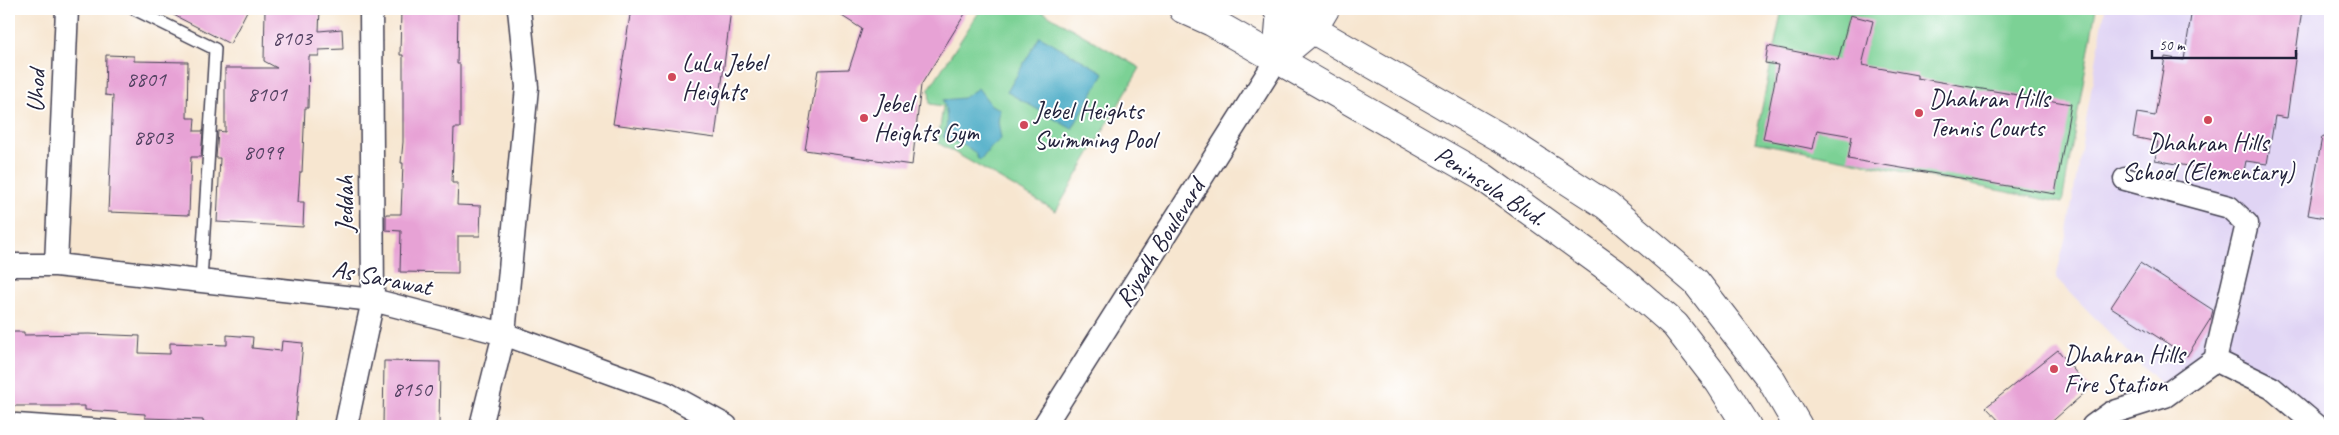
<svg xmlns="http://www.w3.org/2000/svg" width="2339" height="435" viewBox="0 0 2339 435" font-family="Caveat,sans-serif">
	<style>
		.built { fill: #e0d4f4 }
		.grass { fill: #7bd195; stroke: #4e7a68 }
		.water { fill: #44a9c4; stroke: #336680 }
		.building { fill: #e7a2d5 }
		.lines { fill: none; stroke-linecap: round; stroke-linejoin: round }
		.lane-casing { stroke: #423f51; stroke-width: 14 }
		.street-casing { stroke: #423f51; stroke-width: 25 }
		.secondary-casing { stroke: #423f51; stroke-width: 30 }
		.lane { stroke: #fff; stroke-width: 11 }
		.street { stroke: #fff; stroke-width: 22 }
		.secondary { stroke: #fff; stroke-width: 28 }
		.poi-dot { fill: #d1495b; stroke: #fff; stroke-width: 2 }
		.labels { text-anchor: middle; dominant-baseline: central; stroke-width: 4; stroke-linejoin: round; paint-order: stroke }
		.number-label { font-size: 22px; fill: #534262 }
		.poi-label { font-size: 25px; fill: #22223b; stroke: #fff; text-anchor: start }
		.street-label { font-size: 25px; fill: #22223b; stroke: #fff }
	</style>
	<rect width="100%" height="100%" fill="#fff"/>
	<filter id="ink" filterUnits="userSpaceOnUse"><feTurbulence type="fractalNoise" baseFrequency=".02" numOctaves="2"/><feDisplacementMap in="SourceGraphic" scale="10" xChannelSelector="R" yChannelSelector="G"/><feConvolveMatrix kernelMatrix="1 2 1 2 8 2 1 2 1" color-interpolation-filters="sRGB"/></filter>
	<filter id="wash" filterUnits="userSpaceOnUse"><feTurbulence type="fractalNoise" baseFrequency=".0096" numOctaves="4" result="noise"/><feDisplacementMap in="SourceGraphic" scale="20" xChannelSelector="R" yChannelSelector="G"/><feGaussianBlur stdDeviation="1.12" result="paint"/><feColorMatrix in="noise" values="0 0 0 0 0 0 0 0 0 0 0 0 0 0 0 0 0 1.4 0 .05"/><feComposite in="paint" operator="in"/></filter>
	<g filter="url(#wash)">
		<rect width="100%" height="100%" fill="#f7e6d0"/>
		<!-- built -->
		<path class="built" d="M 2105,9 L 2330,9 L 2330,426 L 2313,426 L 2224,364 L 2172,397 L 2056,278 L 2067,231 Z"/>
		<!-- grass -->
		<path class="grass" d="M 981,9 L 1038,9 L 1140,68 L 1056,211 L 938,143 L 943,106 L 930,104 L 929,89 Z
			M 1782,9 L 2096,9 L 2062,203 L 1755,142 Z"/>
		<!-- water -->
		<path class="water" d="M 1040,36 L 1104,73 L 1072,129 L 1007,92 Z
			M 978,88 L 991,105 L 1000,109 L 998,122 L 1001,139 L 990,148 L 981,160 L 978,159 C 973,145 955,143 943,137 C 949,128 947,110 943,100 L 963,98 Z"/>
		<g id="blocks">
			<!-- building -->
			<path class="building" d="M 162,9 L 248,9 L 230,44 Z
				M 265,9 L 320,9 L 319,31 L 342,29 L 343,49 L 319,50 L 319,56 L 309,56 L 308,108 L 305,108 L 302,172 L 300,172 L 298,202 L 304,202 L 303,227 L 217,222 L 220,158 L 216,158 L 218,131 L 225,132 L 225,68 L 277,68 L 264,61 Z
				M 401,9 L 458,9 L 457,64 L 460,64 L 460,128 L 454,128 L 452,183 L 458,183 L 457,205 L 481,206 L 480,236 L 458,236 L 458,273 L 400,272 L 401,231 L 386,230 L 386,214 L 401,214 L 403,163 L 401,163 L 403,142 L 403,55 L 400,55 Z
				M 631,9 L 731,9 L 715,138 L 613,124 Z
				M 831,9 L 968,9 L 921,85 L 912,165 L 805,150 L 818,70 L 849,69 L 862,29 Z
				M 2192,9 L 2302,9 L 2287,118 L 2275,116 L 2267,164 L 2246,161 L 2243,176 L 2155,160 L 2158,142 L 2133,137 L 2137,113 L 2155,116 L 2165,57 L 2184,60 Z
				M 1850,15 L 1873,21 L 1862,65 L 1917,75 L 1917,78 L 2071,104 L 2055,194 L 1848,159 L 1852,136 L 1817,130 L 1813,149 L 1763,139 L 1778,65 L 1765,63 L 1768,46 L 1838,60 Z
				M 106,55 L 134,56 L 134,61 L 188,62 L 187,118 L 195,118 L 194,131 L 203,131 L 201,157 L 191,157 L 189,215 L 108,212 L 113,96 L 105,95 Z
				M 2322,137 L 2330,138 L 2330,219 L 2308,215 Z
				M 2140,263 L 2213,310 L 2211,318 L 2187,356 L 2111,307 Z
				M 9,332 L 24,332 L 24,335 L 89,334 L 140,336 L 139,353 L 170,354 L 170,343 L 227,345 L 227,335 L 253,337 L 252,348 L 281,351 L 282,341 L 303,343 L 295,426 L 248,426 L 203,422 L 203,420 L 145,418 L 145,414 L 85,410 L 85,406 L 9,406 Z
				M 2058,350 L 2089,389 L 2047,426 L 2004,426 L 1986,407 Z
				M 384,361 L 440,362 L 439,426 L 383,426 Z"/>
		</g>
	</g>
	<g filter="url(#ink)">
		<use href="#blocks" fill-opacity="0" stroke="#423f51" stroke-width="1"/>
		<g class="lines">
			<defs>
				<path id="lane" d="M 134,9 L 215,49 L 201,281
					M 9,419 L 113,426"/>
				<path id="street" d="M 2125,179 L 2229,207 L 2247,224 L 2215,360
					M 9,265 L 56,265 L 373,300 L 504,334 L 666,393 L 726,426
					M 56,265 L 67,9
					M 2215,360 L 2272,388 L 2317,426
					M 346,426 L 373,300 L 371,9
					M 481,426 L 504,334 L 527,87 L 519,9
					M 1044,426 L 1277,59
					M 2093,426 L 2111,413 L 2165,396 L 2215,360"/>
				<path id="secondary" d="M 1183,9 L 1212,22 L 1483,177 L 1615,273 L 1675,325 L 1719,382 L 1747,426
					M 1277,9 L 1508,142 L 1607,206 L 1696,282 L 1770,378 L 1798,426
					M 1281,9 L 1277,59 L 1313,29 L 1325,9"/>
			</defs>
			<!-- lane casing -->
			<use href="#lane" class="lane-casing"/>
			<!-- street casing -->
			<use href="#street" class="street-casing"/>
			<!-- secondary casing -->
			<use href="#secondary" class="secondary-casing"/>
			<!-- lane -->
			<use href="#lane" class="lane"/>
			<!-- street -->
			<use href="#street" class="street"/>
			<!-- secondary -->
			<use href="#secondary" class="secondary"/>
		</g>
	</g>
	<!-- markers -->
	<g class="poi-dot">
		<circle cx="672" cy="77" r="5"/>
		<circle cx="1919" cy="113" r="5"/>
		<circle cx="864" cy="118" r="5"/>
		<circle cx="2208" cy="120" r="5"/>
		<circle cx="1024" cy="125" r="5"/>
		<circle cx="2054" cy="369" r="5"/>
	</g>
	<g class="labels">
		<!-- number labels -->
		<g class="number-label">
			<text x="292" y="38">8103</text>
			<text x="146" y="79">8801</text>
			<text x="267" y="94">8101</text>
			<text x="153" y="137">8803</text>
			<text x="263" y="152">8099</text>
			<text x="412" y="389">8150</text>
		</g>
		<!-- poi labels -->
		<g class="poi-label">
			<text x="682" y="63">LuLu Jebel<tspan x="682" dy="29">Heights</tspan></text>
			<text x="1929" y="99">Dhahran Hills<tspan x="1929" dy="29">Tennis Courts</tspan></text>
			<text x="874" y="104">Jebel<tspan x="874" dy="29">Heights Gym</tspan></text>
			<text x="1034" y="111">Jebel Heights<tspan x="1034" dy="29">Swimming Pool</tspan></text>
			<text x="2208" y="143" text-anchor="middle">Dhahran Hills<tspan x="2208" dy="29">School (Elementary)</tspan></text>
			<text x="2064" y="355">Dhahran Hills<tspan x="2064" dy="29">Fire Station</tspan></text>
		</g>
		<!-- street labels -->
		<g class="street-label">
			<text transform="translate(36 91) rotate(-88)">Uhod</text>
			<text transform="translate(1490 186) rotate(33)">Peninsula Blvd.</text>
			<text transform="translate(345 204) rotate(-90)">Jeddah</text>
			<text transform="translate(1160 243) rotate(-58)">Riyadh Boulevard</text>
			<text transform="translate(382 278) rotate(11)">As Sarawat</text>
		</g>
	</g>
	<!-- margin -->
	<rect width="2339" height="435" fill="none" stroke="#fff" stroke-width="30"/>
	<!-- scale -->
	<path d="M2152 50v8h144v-8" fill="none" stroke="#22223b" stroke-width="2.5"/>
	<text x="2159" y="50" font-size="15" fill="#22223b" stroke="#ffffff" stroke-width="4" paint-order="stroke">50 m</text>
</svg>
